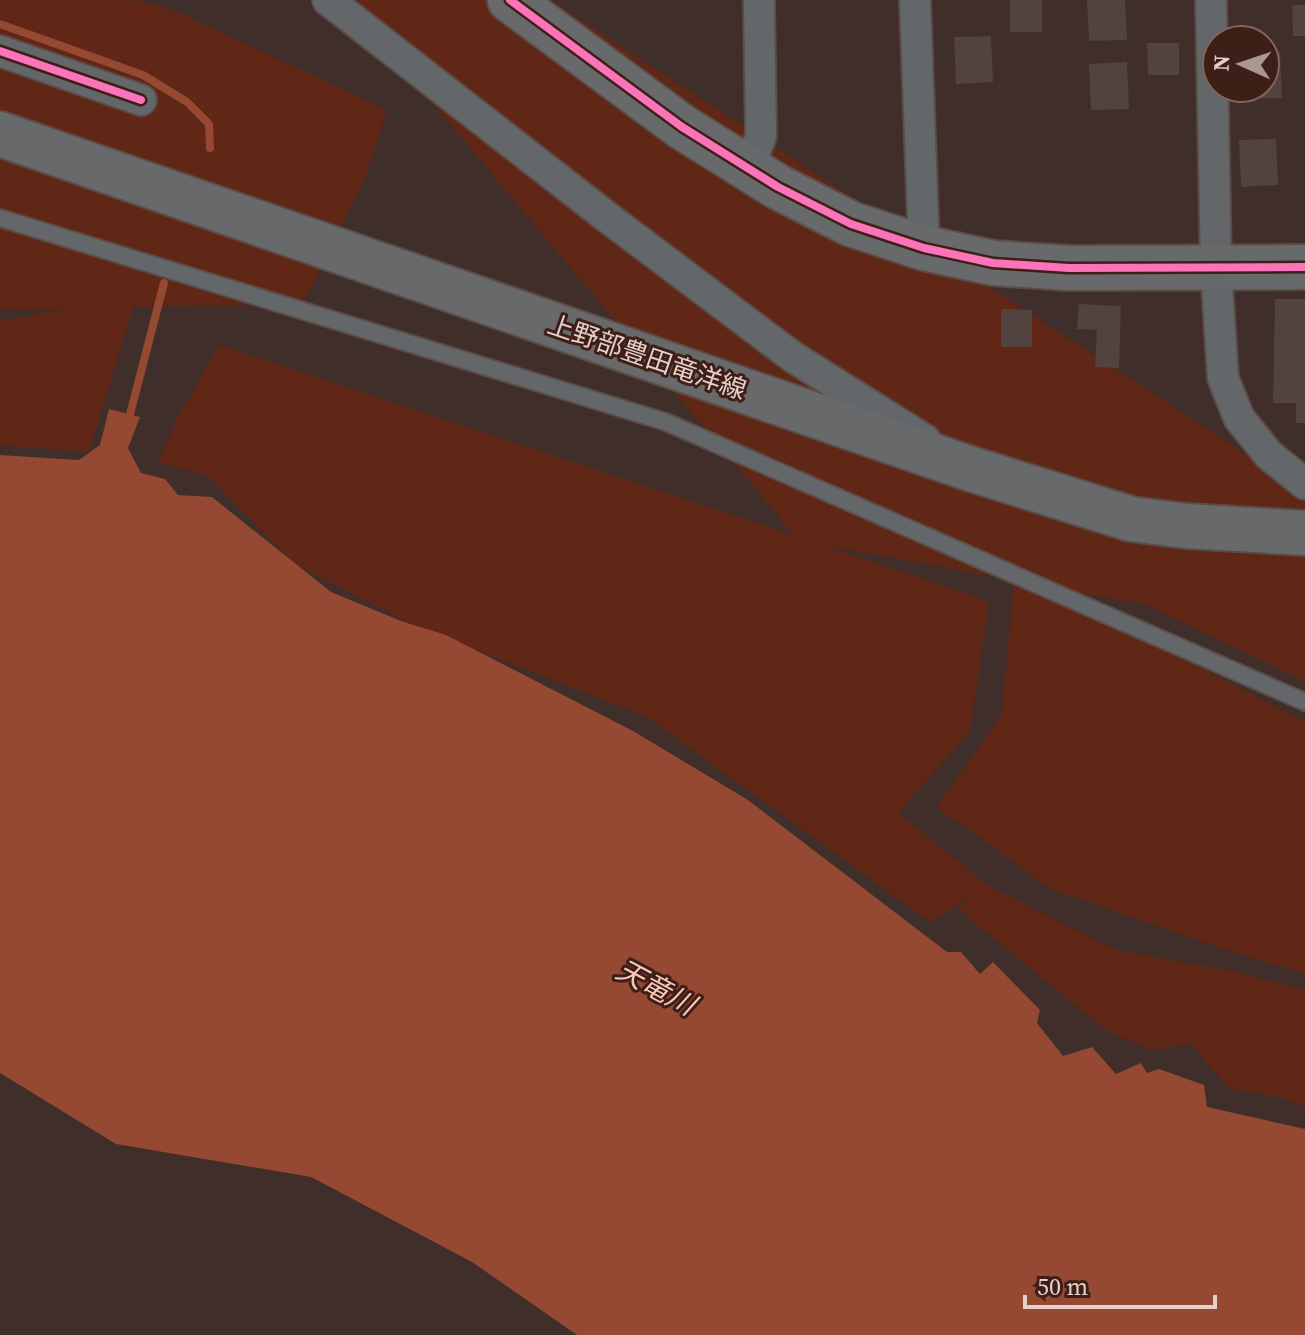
<svg xmlns="http://www.w3.org/2000/svg" width="1305" height="1335" viewBox="0 0 1305 1335" font-family="'Source Serif 4','Noto Sans JP',serif">
	<style>
		.green { fill: #612716 }
		.water { fill: #954832 }
		.lines { fill: none; stroke-linecap: round; stroke-linejoin: round }
		.stream { stroke: #954832; stroke-width: 8 }
		.building { fill: #52433f }
		.lane-casing { stroke: #5b4c47; stroke-width: 20 }
		.street-casing { stroke: #5b4c47; stroke-width: 34 }
		.secondary-casing { stroke: #5b4c47; stroke-width: 48 }
		.lane { stroke: #646769; stroke-width: 16 }
		.street { stroke: #646769; stroke-width: 30 }
		.secondary { stroke: #68696a; stroke-width: 44 }
		.cycleway-casing { stroke: #3d1f17; stroke-width: 13 }
		.cycleway { stroke: #fb73b8; stroke-width: 8 }
		.labels { text-anchor: middle; dominant-baseline: central; stroke-width: 6; stroke-linejoin: round; paint-order: stroke }
		.street-label { font-size: 26px; fill: #e4cfc9; stroke: #3d1f17 }
		.water-label { font-size: 28px; font-style: italic; fill: #fac9bb; stroke: #3d1f17 }
	</style>
	<rect width="100%" height="100%" fill="#3f2e29"/>
	<!-- green -->
	<path class="green" d="M 0,0 L 135,0 L 171,9 L 387,110 L 365,178 L 303,304 L 133,307 L 89,452 L 0,445 L 0,321 L 68,309 L 0,310 Z
		M 338,0 L 550,0 L 1305,493 L 1305,681 L 1144,604 L 1037,585 L 1305,721 L 1305,974 L 1223,949 L 1051,889 L 937,807 L 1002,714 L 1014,580 L 822,545 L 989,601 L 970,731 L 898,813 L 989,886 L 1116,950 L 1227,970 L 1305,990 L 1305,1107 L 1278,1097 L 1229,1088 L 1191,1044 L 1152,1050 L 1107,1031 L 958,909 L 976,894 L 930,922 L 647,717 L 414,625 L 294,564 L 209,476 L 158,462 L 178,417 L 219,345 L 794,535 L 380,40 Z"/>
	<!-- water -->
	<path class="water" d="M 109,409 L 140,417 L 128,448 L 141,473 L 165,479 L 178,495 L 212,497 L 331,592 L 401,621 L 446,635 L 633,731 L 748,800 L 947,952 L 961,952 L 980,974 L 993,962 L 1040,1010 L 1037,1023 L 1063,1056 L 1092,1047 L 1116,1074 L 1141,1063 L 1147,1073 L 1159,1069 L 1204,1085 L 1207,1107 L 1305,1129 L 1305,1335 L 577,1335 L 472,1262 L 311,1177 L 116,1144 L 0,1073 L 0,455 L 79,460 L 100,445 Z"/>
	<g class="lines">
		<!-- stream -->
		<path class="stream" d="M 0,24 L 143,75 L 187,102 L 209,124 L 210,148
			M 128,422 L 164,283"/>
	</g>
	<!-- building -->
	<path class="building" d="M 1010,0 L 1042,0 L 1042,32 L 1010,32 Z
		M 1087,0 L 1125,0 L 1127,40 L 1089,41 Z
		M 1292,5 L 1305,5 L 1305,36 L 1293,36 Z
		M 991,36 L 993,82 L 956,84 L 954,37 Z
		M 1147,43 L 1179,43 L 1179,75 L 1148,75 Z
		M 1280,51 L 1282,98 L 1245,99 L 1244,88 L 1265,88 L 1265,52 Z
		M 1127,62 L 1129,109 L 1091,110 L 1089,64 Z
		M 1276,139 L 1278,185 L 1241,187 L 1239,140 Z
		M 1275,299 L 1305,299 L 1305,423 L 1296,423 L 1296,403 L 1273,403 Z
		M 1079,304 L 1121,306 L 1119,368 L 1095,367 L 1097,330 L 1077,329 Z
		M 1001,309 L 1032,310 L 1032,347 L 1001,347 Z"/>
	<g class="lines">
		<defs>
			<path id="lane" d="M 0,218 L 666,422 L 1305,702"/>
			<path id="street" d="M 328,0 L 607,217 L 793,357 L 925,440
				M 915,0 L 924,248
				M 1211,0 L 1216,269 L 1223,378 L 1239,418 L 1269,455 L 1305,484
				M 0,51 L 141,100
				M 748,169 L 761,136 L 759,0"/>
			<path id="secondary" d="M 510,0 L 682,127 L 778,187 L 851,224 L 924,248 L 993,263 L 1069,268 L 1305,267
				M 0,134 L 971,469 L 1131,519 L 1186,526 L 1305,533"/>
		</defs>
		<!-- lane casing -->
		<use href="#lane" class="lane-casing"/>
		<!-- street casing -->
		<use href="#street" class="street-casing"/>
		<!-- secondary casing -->
		<use href="#secondary" class="secondary-casing"/>
		<!-- lane -->
		<use href="#lane" class="lane"/>
		<!-- street -->
		<use href="#street" class="street"/>
		<!-- secondary -->
		<use href="#secondary" class="secondary"/>
		<defs>
			<path id="cycleway" d="M 510,0 L 682,127 L 778,187 L 851,224 L 924,248 L 993,263 L 1069,268 L 1305,267
				M 0,51 L 141,100"/>
		</defs>
		<!-- cycleway casing -->
		<use href="#cycleway" class="cycleway-casing"/>
		<!-- cycleway -->
		<use href="#cycleway" class="cycleway"/>
	</g>
	<g class="labels">
		<!-- street labels -->
		<g class="street-label">
			<text transform="translate(647 357) rotate(19)">上野部豊田竜洋線</text>
		</g>
		<!-- water labels -->
		<g class="water-label">
			<text transform="translate(656 987) rotate(28)">天竜川</text>
		</g>
	</g>
	<!-- north arrow -->
	<g transform="translate(1241 64) rotate(273)"><circle r="38" fill="#3d1f17" stroke="#80655e" stroke-width="2"/>
	<path d="M0-6L14 30L0 20L-14 30Z" fill="#aa9791"/>
	<text y="-12" font-size="22" font-weight="bold" text-anchor="middle" fill="#e4cfc9">N</text>
	</g>
	<!-- scale -->
	<path d="M1025 1295v12h190v-12" fill="none" stroke="#e4cfc9" stroke-width="4"/>
	<text x="1037" y="1295" font-size="24" fill="#e4cfc9" stroke="#3d1f17" stroke-width="6" paint-order="stroke">50 m</text>
</svg>
